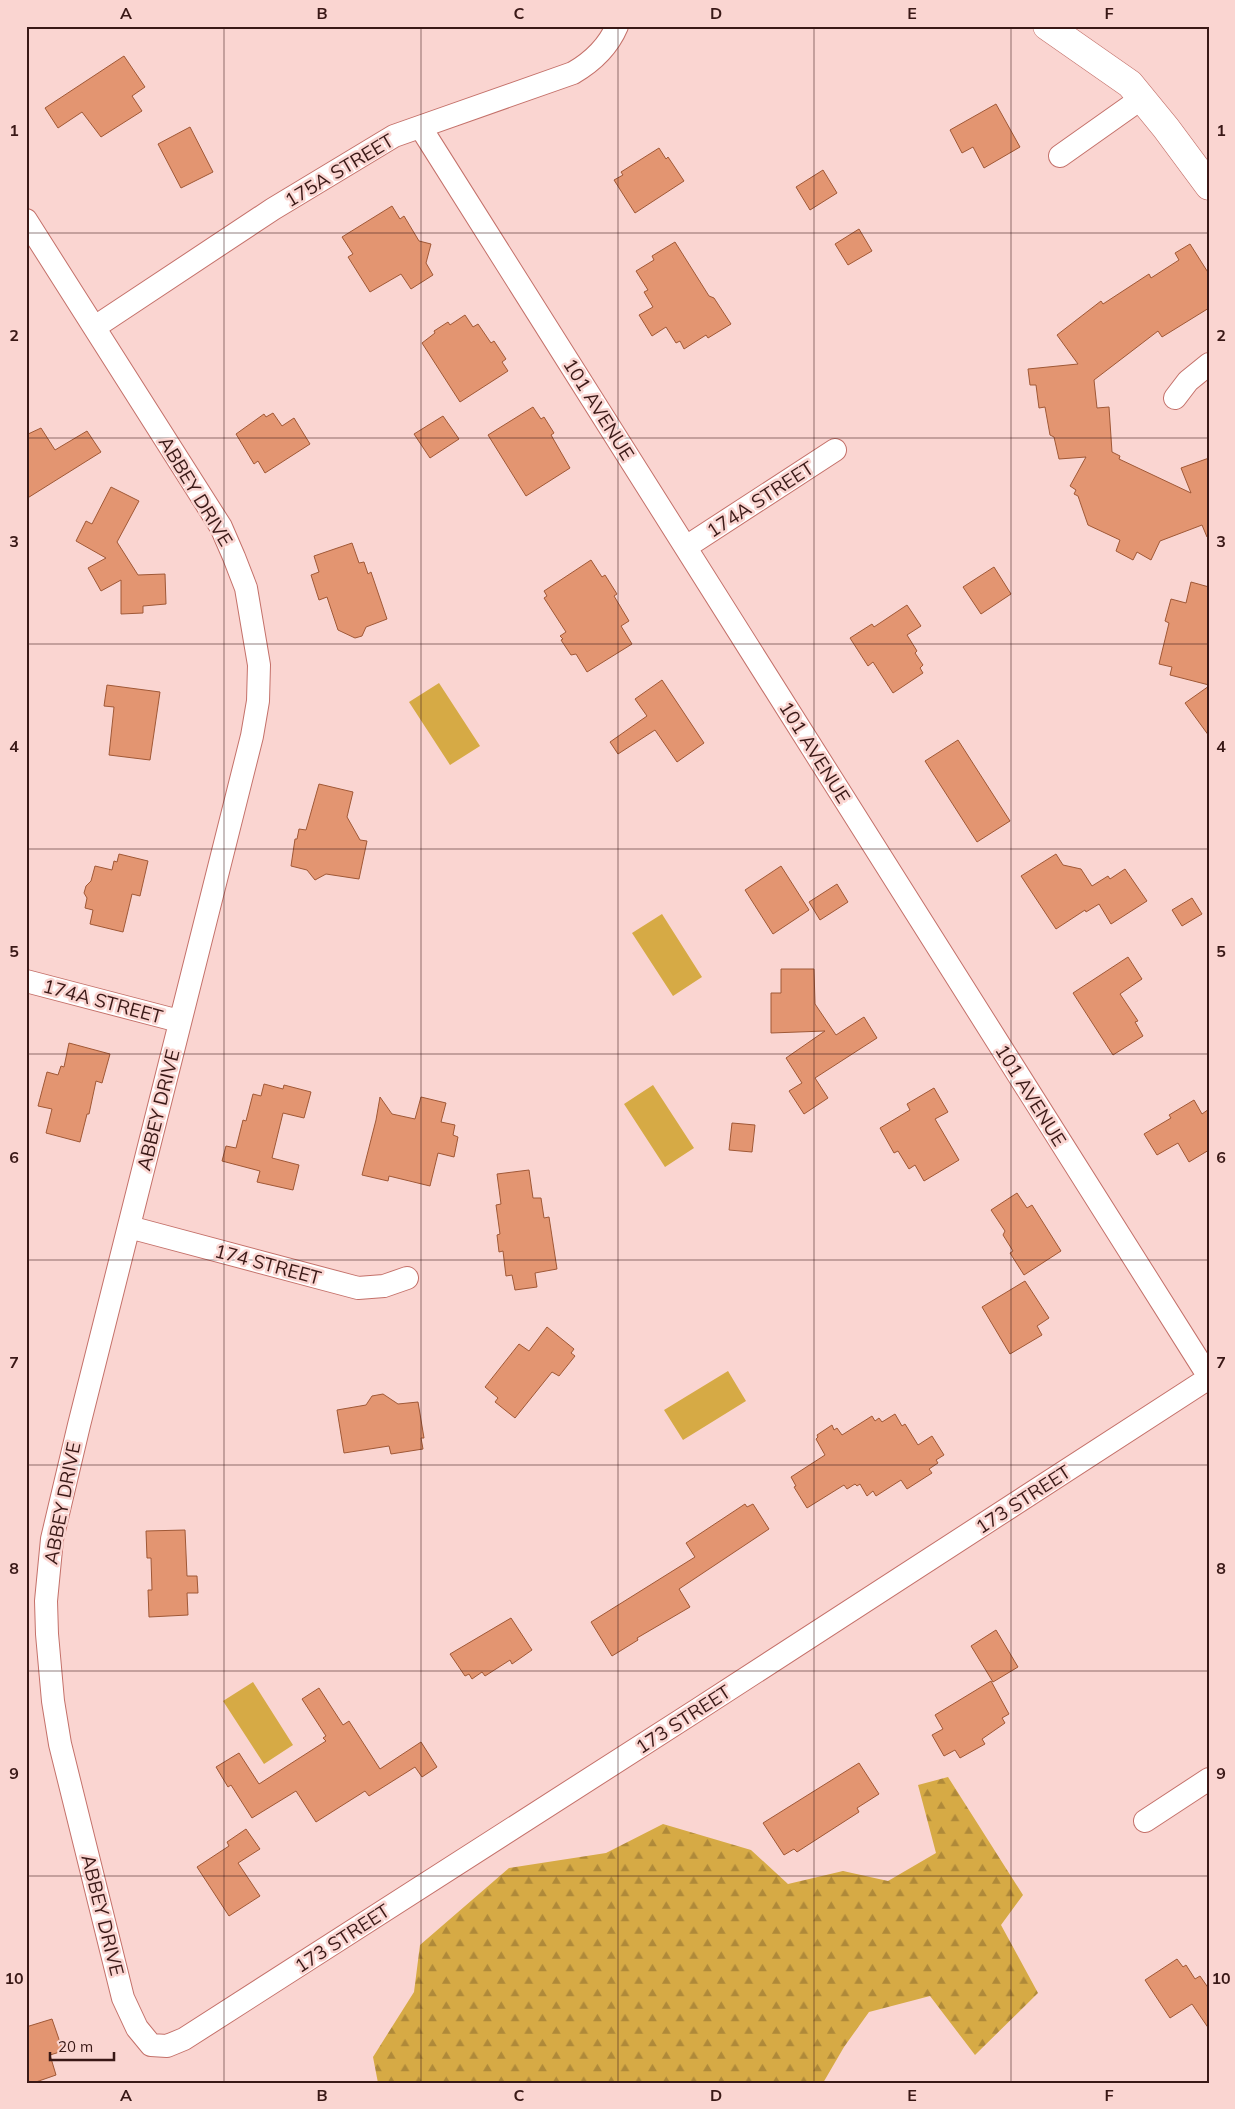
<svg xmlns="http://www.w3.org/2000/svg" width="1235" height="2109" viewBox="0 0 1235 2109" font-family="Mulish,sans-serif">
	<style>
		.forest { fill: url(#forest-firs) }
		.pitch { fill: #d6aa45 }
		.building { fill: #e39571; stroke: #a05836 }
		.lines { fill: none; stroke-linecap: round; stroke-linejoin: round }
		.minor-casing { stroke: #c4716a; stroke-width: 24 }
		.tertiary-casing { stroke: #c4716a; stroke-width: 29 }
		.minor { stroke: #fff; stroke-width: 22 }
		.tertiary { stroke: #fff; stroke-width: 28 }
		.grid { fill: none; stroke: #391816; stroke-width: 1; stroke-opacity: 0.55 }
		.labels { text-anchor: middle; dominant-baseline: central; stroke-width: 5; stroke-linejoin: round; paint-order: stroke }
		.street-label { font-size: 19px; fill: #391816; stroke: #fad5d1 }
		.neatline { fill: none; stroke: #391816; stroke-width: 2 }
		.grid-label { font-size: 16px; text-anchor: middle; font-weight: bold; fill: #391816 }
	</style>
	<defs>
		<pattern id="forest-firs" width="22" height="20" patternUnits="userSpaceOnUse" patternTransform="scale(1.25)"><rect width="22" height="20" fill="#d6aa45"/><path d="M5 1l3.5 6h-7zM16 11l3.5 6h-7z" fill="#af8939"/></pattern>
	</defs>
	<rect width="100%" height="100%" fill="#fad5d1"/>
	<!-- forest -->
	<path class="forest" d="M 948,1777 L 1023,1895 L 1001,1925 L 1038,1993 L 975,2055 L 930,1996 L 869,2012 L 844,2047 L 823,2083 L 378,2083 L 373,2057 L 414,1992 L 420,1945 L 509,1868 L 606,1853 L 663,1824 L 751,1850 L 788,1884 L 843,1871 L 888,1881 L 936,1853 L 918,1785 Z"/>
	<!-- pitch -->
	<path class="pitch" d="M 439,683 L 480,746 L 450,765 L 409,702 Z
		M 662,914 L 702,977 L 673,996 L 632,933 Z
		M 653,1085 L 694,1148 L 665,1167 L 624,1104 Z
		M 728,1371 L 746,1401 L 683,1440 L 664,1410 Z
		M 253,1682 L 293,1745 L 264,1764 L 223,1701 Z"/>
	<!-- building -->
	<path class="building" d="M 124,56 L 145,87 L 132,96 L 142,111 L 101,137 L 82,112 L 58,128 L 45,108 Z
		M 996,104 L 1020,147 L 984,168 L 973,147 L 962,153 L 950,130 Z
		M 190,127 L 213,172 L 181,188 L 158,144 Z
		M 659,148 L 666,159 L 668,157 L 684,181 L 635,213 L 614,180 L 623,175 L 621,172 Z
		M 823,170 L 837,193 L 810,210 L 796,187 Z
		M 392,206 L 400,219 L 404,216 L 419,241 L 431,244 L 426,263 L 433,275 L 411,289 L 401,274 L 370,292 L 348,257 L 353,254 L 342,237 Z
		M 859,229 L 872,251 L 848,265 L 835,244 Z
		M 675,242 L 709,296 L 714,298 L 731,324 L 708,338 L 706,335 L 684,349 L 680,341 L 676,343 L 666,327 L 652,336 L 639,315 L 653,307 L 644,292 L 648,290 L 636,271 L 654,260 L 652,256 Z
		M 1190,244 L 1209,274 L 1209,308 L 1162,337 L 1158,331 L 1094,380 L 1097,408 L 1109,407 L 1112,452 L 1120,456 L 1119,459 L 1191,493 L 1181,468 L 1209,458 L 1209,537 L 1207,537 L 1202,525 L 1160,541 L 1151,560 L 1137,552 L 1133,560 L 1116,551 L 1120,540 L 1088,525 L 1078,496 L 1074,494 L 1076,490 L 1070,486 L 1086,457 L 1059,459 L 1054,437 L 1050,435 L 1045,407 L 1039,408 L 1036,385 L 1030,385 L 1028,369 L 1078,364 L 1057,335 L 1101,301 L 1103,304 L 1149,274 L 1151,278 L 1179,260 L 1175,253 Z
		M 465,315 L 473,327 L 478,324 L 491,343 L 494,341 L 506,359 L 502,362 L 508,371 L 460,402 L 422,343 L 435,333 L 434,331 L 448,322 L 450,325 Z
		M 533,407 L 541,419 L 544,417 L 554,433 L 551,435 L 570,468 L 526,496 L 488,435 Z
		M 273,413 L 282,426 L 294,418 L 310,444 L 265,473 L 258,461 L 254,464 L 236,434 L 264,414 L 266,417 Z
		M 443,416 L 459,439 L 430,458 L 414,434 Z
		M 41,428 L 55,450 L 87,431 L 101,452 L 26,499 L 26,435 Z
		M 111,487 L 139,501 L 117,542 L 138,575 L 165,574 L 166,604 L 143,606 L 143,613 L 121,614 L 121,580 L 101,591 L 88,568 L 106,558 L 76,541 L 86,521 L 92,524 Z
		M 352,543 L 359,563 L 364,562 L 368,574 L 371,572 L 387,619 L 366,627 L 362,636 L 355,638 L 338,630 L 327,597 L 319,600 L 311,575 L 319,572 L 314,556 Z
		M 591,560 L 602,577 L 605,575 L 617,594 L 614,596 L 629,621 L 621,626 L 632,644 L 587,672 L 576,654 L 571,655 L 561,640 L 563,639 L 560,636 L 566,632 L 544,598 L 547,596 L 544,591 Z
		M 994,567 L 1011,594 L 981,614 L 963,587 Z
		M 1191,582 L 1209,587 L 1209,685 L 1170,675 L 1172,667 L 1159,664 L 1169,623 L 1165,621 L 1171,599 L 1186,603 Z
		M 907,605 L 921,626 L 907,635 L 917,651 L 915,653 L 923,665 L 920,668 L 923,673 L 893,693 L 873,662 L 868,666 L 850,638 L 872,624 L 874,627 Z
		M 662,680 L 704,743 L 677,762 L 655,730 L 618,754 L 610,742 L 647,716 L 635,699 Z
		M 107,685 L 160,692 L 150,760 L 109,755 L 114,707 L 104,706 Z
		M 1209,686 L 1209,736 L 1185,703 Z
		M 958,740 L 1010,821 L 977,842 L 925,761 Z
		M 319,784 L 353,792 L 347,817 L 360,840 L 367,841 L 359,879 L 326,874 L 315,880 L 307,870 L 291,866 L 295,839 L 297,839 L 299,829 L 306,830 Z
		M 119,854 L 148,861 L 140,896 L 132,894 L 123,932 L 90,924 L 93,910 L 85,908 L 87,898 L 84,893 L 86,886 L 91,881 L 95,866 L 112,870 L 114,861 L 117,862 Z
		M 1056,854 L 1063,865 L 1081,869 L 1092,886 L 1108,876 L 1110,879 L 1125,869 L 1147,901 L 1111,924 L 1099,904 L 1086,912 L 1085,910 L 1056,929 L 1021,876 Z
		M 781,866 L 809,910 L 773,934 L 745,890 Z
		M 837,884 L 848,902 L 820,920 L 809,902 Z
		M 1192,898 L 1202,914 L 1182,926 L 1172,910 Z
		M 1128,957 L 1142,979 L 1120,994 L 1138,1021 L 1135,1022 L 1143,1036 L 1113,1055 L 1073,993 Z
		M 781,969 L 814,969 L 815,1004 L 836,1035 L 864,1017 L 877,1038 L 815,1078 L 828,1098 L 804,1114 L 789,1091 L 802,1083 L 786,1058 L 825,1031 L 771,1033 L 771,993 L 781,993 Z
		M 69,1043 L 110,1054 L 102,1083 L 96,1081 L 89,1114 L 87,1114 L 80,1142 L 46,1133 L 52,1109 L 38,1106 L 47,1072 L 58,1075 L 61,1066 L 64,1067 Z
		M 264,1084 L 283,1089 L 284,1085 L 311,1092 L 304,1118 L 283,1113 L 272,1158 L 299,1165 L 293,1190 L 257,1182 L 260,1171 L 222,1161 L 226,1146 L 236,1148 L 243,1120 L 246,1121 L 253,1094 L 261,1096 Z
		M 934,1088 L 948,1112 L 935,1119 L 959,1160 L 924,1181 L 915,1165 L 909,1169 L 898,1151 L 894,1153 L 880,1128 L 910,1110 L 907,1104 Z
		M 380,1097 L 392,1114 L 415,1119 L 421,1097 L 446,1103 L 441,1122 L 455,1125 L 453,1135 L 458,1137 L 454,1157 L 438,1153 L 430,1186 L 389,1176 L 388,1181 L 362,1175 L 376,1120 Z
		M 1194,1100 L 1202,1114 L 1209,1109 L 1209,1150 L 1189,1162 L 1178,1143 L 1157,1155 L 1144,1134 L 1171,1118 L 1169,1115 Z
		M 732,1123 L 755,1125 L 752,1152 L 729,1150 Z
		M 529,1170 L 533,1198 L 541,1198 L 544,1218 L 549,1217 L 557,1269 L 535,1273 L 537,1287 L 515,1290 L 512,1275 L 506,1276 L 503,1251 L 499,1252 L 497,1235 L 500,1234 L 496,1205 L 501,1204 L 497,1174 Z
		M 1017,1193 L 1027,1208 L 1032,1205 L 1061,1251 L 1024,1275 L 1010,1253 L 1013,1251 L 1003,1235 L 1005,1231 L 991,1210 Z
		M 1025,1281 L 1049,1318 L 1037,1326 L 1042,1335 L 1010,1354 L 982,1307 Z
		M 547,1327 L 574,1349 L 571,1353 L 575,1356 L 559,1376 L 552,1372 L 515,1418 L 495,1402 L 498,1398 L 485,1387 L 519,1344 L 529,1351 Z
		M 383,1394 L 398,1404 L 418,1402 L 424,1438 L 421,1438 L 423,1449 L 391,1454 L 389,1446 L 344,1453 L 337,1410 L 366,1405 L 372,1396 Z
		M 895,1414 L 902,1426 L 905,1424 L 918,1445 L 932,1436 L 944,1455 L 936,1460 L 938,1463 L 929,1469 L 932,1473 L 907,1489 L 901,1480 L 876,1496 L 873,1491 L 867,1496 L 860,1484 L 857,1486 L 855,1484 L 847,1489 L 844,1485 L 807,1508 L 794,1487 L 796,1486 L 791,1477 L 825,1455 L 816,1439 L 818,1437 L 817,1435 L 832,1425 L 834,1430 L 837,1428 L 842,1435 L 872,1416 L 875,1421 L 879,1418 L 882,1422 Z
		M 745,1504 L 747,1507 L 753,1504 L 769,1529 L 679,1589 L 690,1607 L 637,1638 L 638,1640 L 612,1656 L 591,1622 L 695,1557 L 686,1543 Z
		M 185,1530 L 187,1576 L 197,1576 L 198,1593 L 187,1593 L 188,1615 L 149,1617 L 148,1590 L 152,1590 L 151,1558 L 147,1558 L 146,1531 Z
		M 511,1618 L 532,1650 L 512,1664 L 510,1660 L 485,1676 L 482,1672 L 472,1679 L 469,1674 L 465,1676 L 450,1654 Z
		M 996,1630 L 1018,1667 L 993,1682 L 971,1646 Z
		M 991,1681 L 1009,1714 L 1002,1718 L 1005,1723 L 982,1739 L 985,1744 L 960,1758 L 955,1750 L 944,1756 L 932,1735 L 943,1729 L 935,1715 Z
		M 319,1688 L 343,1725 L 349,1721 L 380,1769 L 421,1742 L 437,1767 L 422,1777 L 415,1767 L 369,1796 L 365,1791 L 316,1822 L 296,1791 L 252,1818 L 231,1785 L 228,1787 L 216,1767 L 239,1753 L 259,1784 L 326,1741 L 323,1738 L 326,1736 L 302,1699 Z
		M 859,1763 L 879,1794 L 857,1808 L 859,1812 L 797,1852 L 794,1849 L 784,1855 L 763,1823 Z
		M 246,1829 L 260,1849 L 238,1863 L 260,1896 L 229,1916 L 197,1867 L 229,1846 L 227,1842 Z
		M 1177,1959 L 1183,1967 L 1186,1965 L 1195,1979 L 1200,1976 L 1209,1989 L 1209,2029 L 1192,2004 L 1170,2018 L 1145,1980 Z
		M 52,2019 L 63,2051 L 50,2055 L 56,2075 L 33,2083 L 26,2083 L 26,2027 Z"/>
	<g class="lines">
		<defs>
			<path id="minor" d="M 421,128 L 1209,1377
				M 1060,156 L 1142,98
				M 26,220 L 221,527 L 234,557 L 246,588 L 259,665 L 258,701 L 252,736 L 79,1425 L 52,1539 L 46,1601 L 47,1634 L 53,1701 L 60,1744 L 123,1998 L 137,2028 L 151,2045 L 167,2046 L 184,2039 L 697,1710 L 1209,1378
				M 95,327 L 273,209 L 394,136 L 573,73 C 592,62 608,47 617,26
				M 1175,398 L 1188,381 L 1209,364
				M 686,547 L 835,450
				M 26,981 L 179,1021
				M 129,1227 L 358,1288 L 384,1286 L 407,1278
				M 1145,1821 L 1209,1779"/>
			<path id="tertiary" d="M 1047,26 L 1130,84 L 1166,128 L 1209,186"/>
		</defs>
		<!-- minor casing -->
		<use href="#minor" class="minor-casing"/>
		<!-- tertiary casing -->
		<use href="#tertiary" class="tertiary-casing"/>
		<!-- minor -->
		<use href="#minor" class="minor"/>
		<!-- tertiary -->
		<use href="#tertiary" class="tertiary"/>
	</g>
	<!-- grid -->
	<path class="grid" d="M 224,26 L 224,2083M 421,26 L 421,2083M 618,26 L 618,2083M 814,26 L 814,2083M 1011,26 L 1011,2083M 26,233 L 1209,233M 26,438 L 1209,438M 26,644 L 1209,644M 26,849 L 1209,849M 26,1054 L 1209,1054M 26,1260 L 1209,1260M 26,1465 L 1209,1465M 26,1671 L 1209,1671M 26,1876 L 1209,1876"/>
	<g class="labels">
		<!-- street labels -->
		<g class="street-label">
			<text transform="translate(339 170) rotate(-31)">175A STREET</text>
			<text transform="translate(599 409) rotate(58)">101 AVENUE</text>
			<text transform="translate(196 491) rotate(59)">ABBEY DRIVE</text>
			<text transform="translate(760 499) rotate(-33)">174A STREET</text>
			<text transform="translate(815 752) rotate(58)">101 AVENUE</text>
			<text transform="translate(103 1001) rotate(15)">174A STREET</text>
			<text transform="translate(1031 1095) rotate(58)">101 AVENUE</text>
			<text transform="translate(158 1110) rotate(-76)">ABBEY DRIVE</text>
			<text transform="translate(268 1264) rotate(15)">174 STREET</text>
			<text transform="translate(1023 1499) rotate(-33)">173 STREET</text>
			<text transform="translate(62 1503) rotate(-79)">ABBEY DRIVE</text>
			<text transform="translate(683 1719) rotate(-33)">173 STREET</text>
			<text transform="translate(103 1915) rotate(76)">ABBEY DRIVE</text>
			<text transform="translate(342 1938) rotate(-33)">173 STREET</text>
		</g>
	</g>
	<!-- border -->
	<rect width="1235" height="2109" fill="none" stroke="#fad5d1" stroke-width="55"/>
	<!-- scale -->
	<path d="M50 2052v8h64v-8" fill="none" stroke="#391816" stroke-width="2.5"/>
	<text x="58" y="2052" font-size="15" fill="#391816" stroke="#fad5d1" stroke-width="4" paint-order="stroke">20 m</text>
	<rect x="28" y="28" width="1180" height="2054" class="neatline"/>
	<g class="grid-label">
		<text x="126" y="19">A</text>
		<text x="322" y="19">B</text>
		<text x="519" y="19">C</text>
		<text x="716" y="19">D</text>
		<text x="912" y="19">E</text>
		<text x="1109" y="19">F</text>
		<text x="14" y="136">1</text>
		<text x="1221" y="136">1</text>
		<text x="14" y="341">2</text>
		<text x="1221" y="341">2</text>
		<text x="14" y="547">3</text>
		<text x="1221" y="547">3</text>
		<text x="14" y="752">4</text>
		<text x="1221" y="752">4</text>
		<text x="14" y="957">5</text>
		<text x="1221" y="957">5</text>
		<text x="14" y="1163">6</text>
		<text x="1221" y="1163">6</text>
		<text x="14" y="1368">7</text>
		<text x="1221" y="1368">7</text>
		<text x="14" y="1574">8</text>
		<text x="1221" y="1574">8</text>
		<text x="14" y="1779">9</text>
		<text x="1221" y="1779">9</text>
		<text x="14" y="1984">10</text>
		<text x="1221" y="1984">10</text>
		<text x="126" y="2101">A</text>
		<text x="322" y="2101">B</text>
		<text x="519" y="2101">C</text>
		<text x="716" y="2101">D</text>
		<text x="912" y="2101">E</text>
		<text x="1109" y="2101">F</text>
	</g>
</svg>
